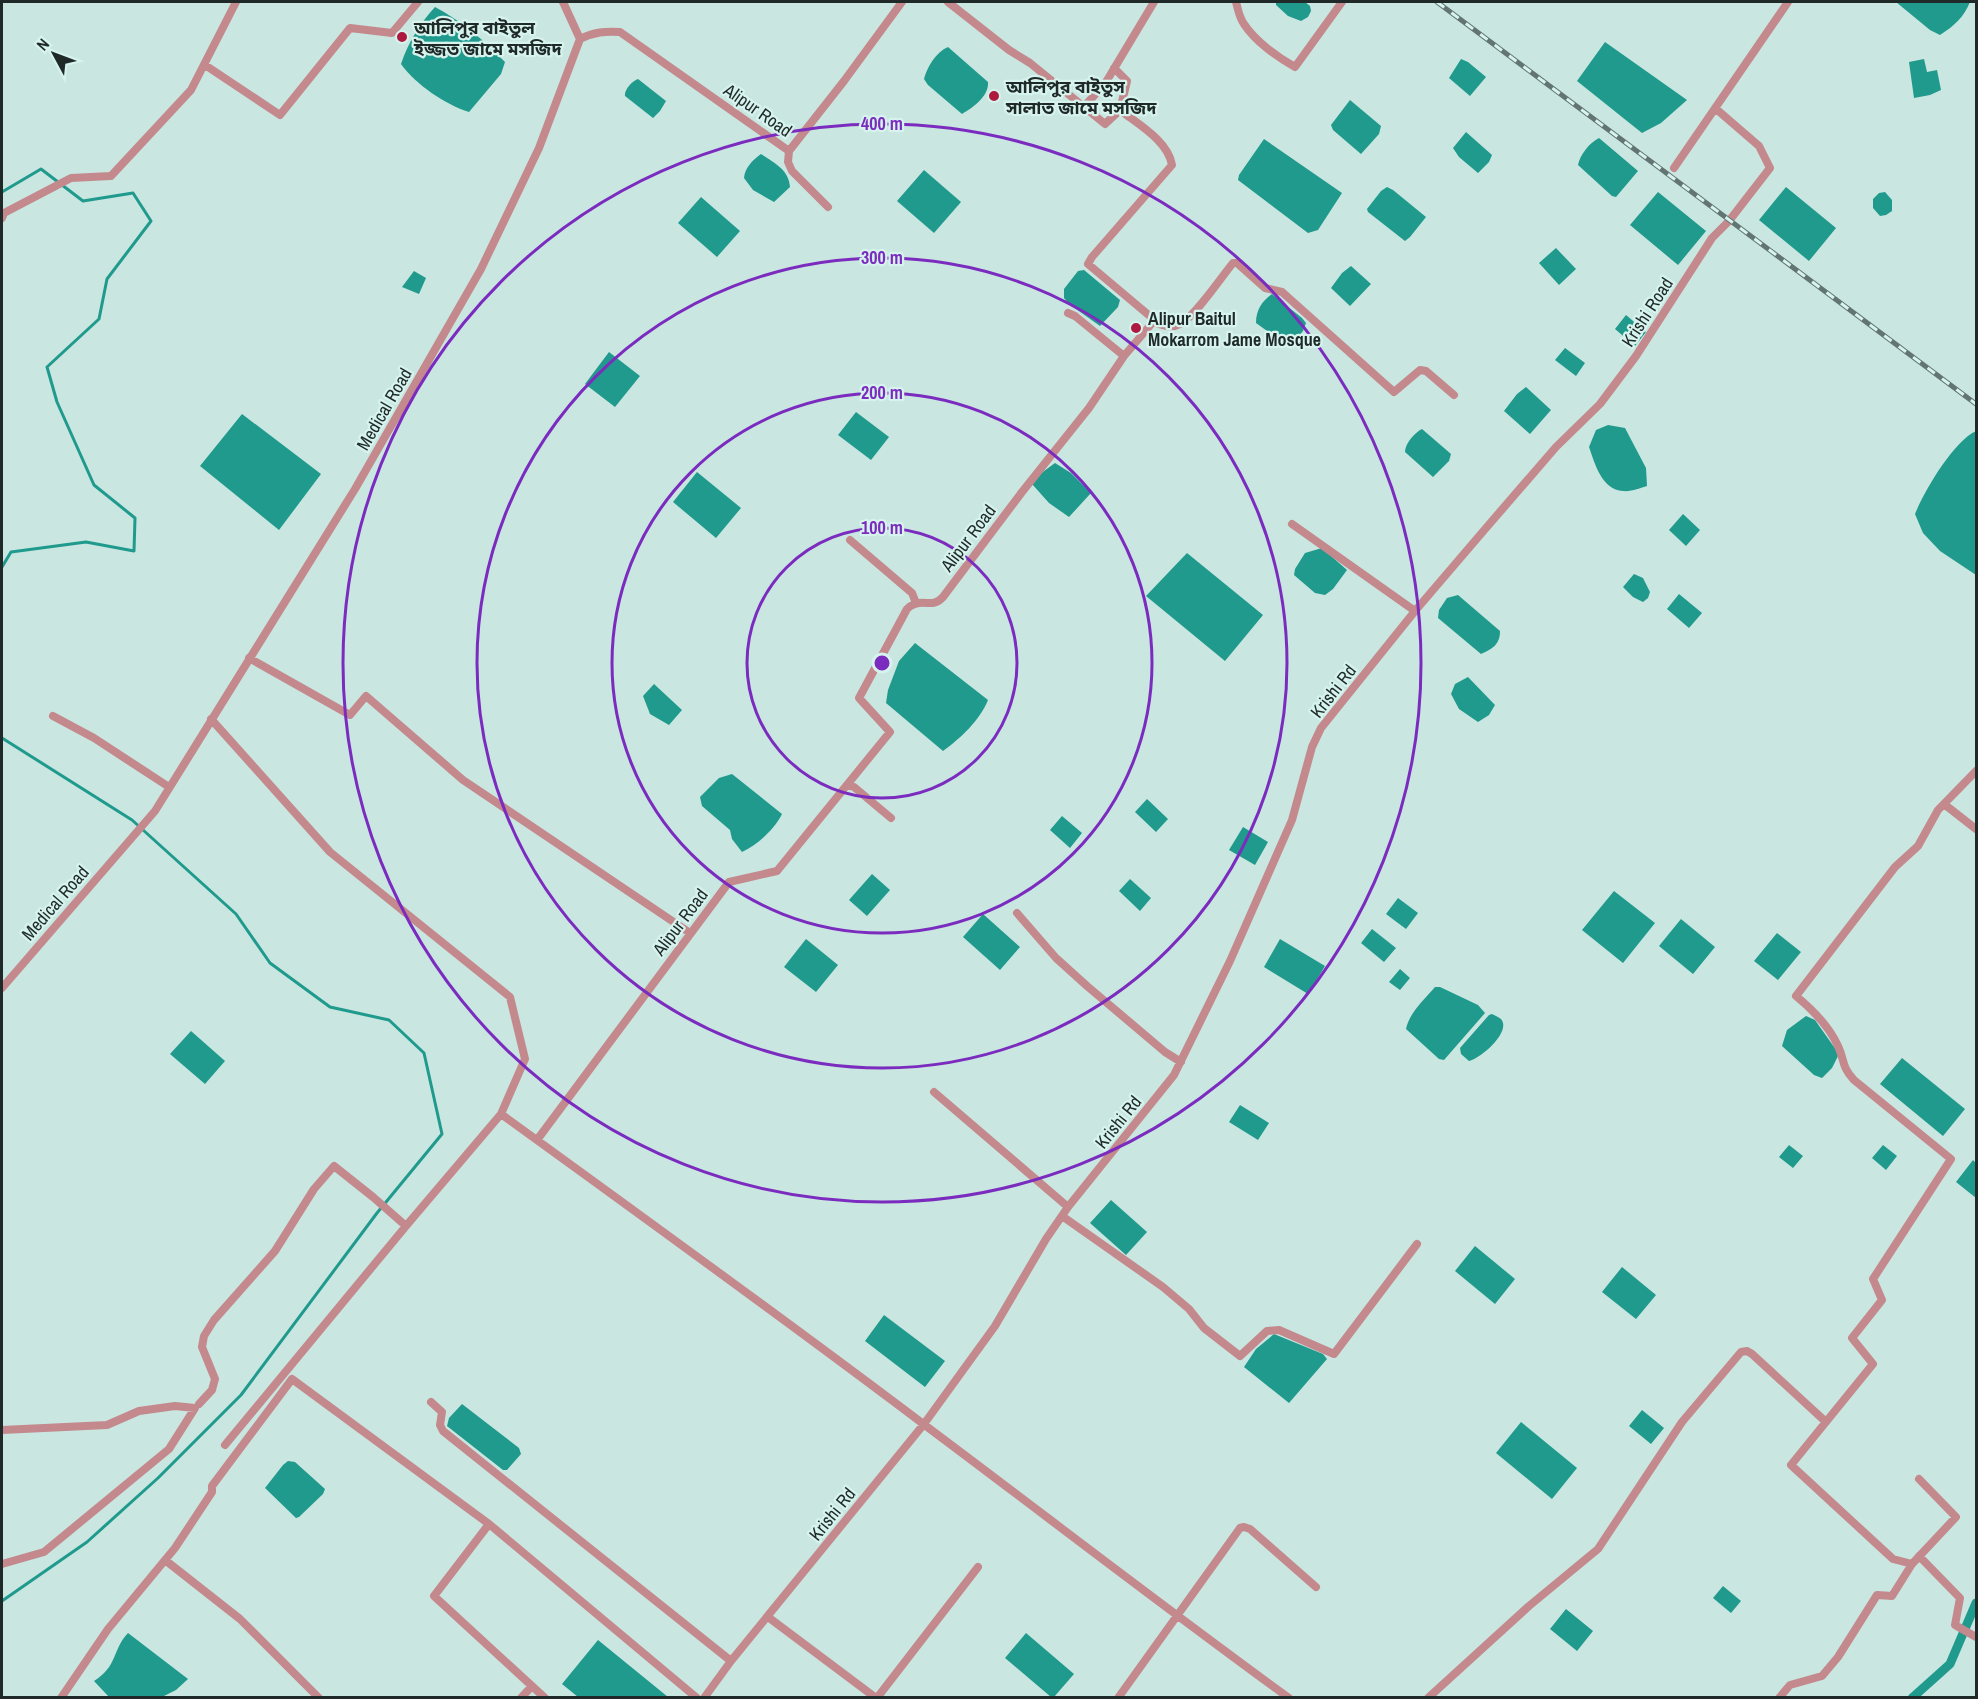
<svg xmlns="http://www.w3.org/2000/svg" width="1978" height="1699" viewBox="0 0 1978 1699" font-family="'Archivo Narrow','Noto Sans Bengali',sans-serif">
	<style>
		.water { fill: #1f9a8d }
		.lines { fill: none; stroke-linecap: round; stroke-linejoin: round }
		.stream { stroke: #1f9a8d; stroke-width: 3 }
		.canal { stroke: #1f9a8d; stroke-width: 9 }
		.street { stroke: #c4898d; stroke-width: 8 }
		.rail-casing { stroke: #637572; stroke-width: 5 }
		.rail { stroke: #d6f3ee; stroke-width: 3; stroke-dasharray: 9; stroke-linecap: butt }
		.ring { fill: none; stroke: #7b2cbf; stroke-width: 3 }
		.poi-dot { fill: #ad193f; stroke: #d6f3ee; stroke-width: 2 }
		.labels { text-anchor: middle; dominant-baseline: central; stroke-width: 4.5; stroke-linejoin: round; paint-order: stroke }
		.poi-label { font-size: 18px; font-weight: bold; fill: #1f2a28; stroke: #d6f3ee; text-anchor: start }
		.street-label { font-size: 18px; fill: #1f2a28; stroke: #d6f3ee }
		.centre { fill: #7b2cbf; stroke: #d6f3ee; stroke-width: 3 }
		.ring-label { font-size: 18px; text-anchor: middle; font-weight: bold; fill: #7b2cbf; stroke: #d6f3ee; stroke-width: 4.5; stroke-linejoin: round; paint-order: stroke }
	</style>
	<rect width="100%" height="100%" fill="#c9e6e1"/>
	<!-- water -->
	<path class="water" d="M 1276,2 L 1305,2 L 1310,6 L 1311,11 L 1308,17 L 1301,21 L 1288,16 L 1276,5 Z
		M 1896,2 L 1970,2 C 1964,17 1954,26 1940,35 L 1930,30 Z
		M 435,7 C 460,20 485,41 505,62 L 501,74 L 469,112 C 446,105 415,84 401,64 C 408,43 420,23 435,7 Z
		M 1605,42 L 1687,100 L 1661,123 L 1642,133 L 1577,81 Z
		M 948,47 L 988,82 C 989,96 974,107 962,114 L 928,85 L 924,79 C 927,67 936,52 948,47 Z
		M 1461,59 L 1468,62 L 1486,77 L 1470,96 L 1449,78 Z
		M 1924,59 L 1927,72 L 1937,70 L 1941,90 L 1930,95 L 1914,98 L 1909,62 Z
		M 638,79 L 666,101 L 660,111 L 653,118 L 625,96 C 624,90 632,81 638,79 Z
		M 1350,100 L 1381,126 L 1379,134 L 1361,154 L 1333,130 L 1331,125 Z
		M 1466,132 L 1492,155 L 1489,162 L 1478,173 L 1459,157 L 1453,148 Z
		M 1599,138 L 1638,171 L 1616,197 L 1612,196 L 1578,165 C 1580,155 1589,143 1599,138 Z
		M 1264,139 L 1342,193 L 1318,230 L 1308,233 L 1238,180 L 1239,175 Z
		M 761,154 C 775,163 789,170 790,187 L 774,202 L 753,190 L 744,178 C 745,167 753,160 761,154 Z
		M 924,170 L 961,202 L 934,233 L 897,201 Z
		M 1387,187 L 1393,190 L 1426,217 L 1410,237 L 1405,241 L 1368,212 L 1367,209 L 1381,191 Z
		M 1786,187 L 1836,228 L 1809,261 L 1759,220 Z
		M 1658,192 L 1706,231 L 1678,265 L 1630,225 Z
		M 1885,192 L 1892,200 L 1892,211 L 1886,215 L 1880,216 L 1873,208 L 1873,199 L 1879,193 Z
		M 701,197 L 740,231 L 717,257 L 678,223 Z
		M 1556,248 L 1576,269 L 1559,285 L 1539,263 Z
		M 1351,266 L 1371,284 L 1350,306 L 1331,288 L 1342,273 Z
		M 1084,270 L 1120,300 L 1118,307 L 1100,326 L 1069,304 L 1064,298 L 1064,289 L 1078,271 Z
		M 414,271 L 426,278 L 419,294 L 402,287 Z
		M 1272,294 L 1302,318 L 1306,323 L 1303,331 L 1291,345 L 1288,346 L 1256,323 C 1256,310 1262,301 1272,294 Z
		M 1626,315 L 1646,332 L 1635,346 L 1615,329 Z
		M 1565,348 L 1585,363 L 1576,376 L 1555,360 Z
		M 609,352 L 640,376 L 615,407 L 585,384 Z
		M 1526,387 L 1551,410 L 1530,434 L 1504,411 L 1517,394 Z
		M 856,412 L 889,437 L 871,460 L 838,435 Z
		M 242,414 L 321,474 L 279,530 L 200,466 Z
		M 1608,425 L 1625,428 L 1646,468 L 1647,486 C 1640,488 1631,492 1623,491 C 1602,490 1595,464 1589,447 L 1596,430 Z
		M 1422,429 L 1451,454 L 1449,461 L 1433,477 L 1405,452 C 1405,444 1414,433 1422,429 Z
		M 1976,431 L 1976,575 L 1940,551 L 1923,533 L 1915,514 C 1925,490 1953,442 1976,431 Z
		M 1055,463 L 1071,473 L 1091,493 L 1069,517 L 1049,503 L 1032,484 L 1040,474 Z
		M 697,472 L 741,508 L 716,538 L 673,502 Z
		M 1683,514 L 1700,530 L 1686,546 L 1669,530 Z
		M 1322,548 L 1347,570 L 1333,589 L 1325,595 L 1315,593 L 1294,575 L 1295,569 L 1305,553 Z
		M 1187,553 L 1263,615 L 1225,661 L 1146,596 Z
		M 1634,574 L 1643,578 L 1650,592 L 1648,598 L 1643,602 L 1633,597 L 1623,587 Z
		M 1679,594 L 1702,613 L 1689,628 L 1667,609 Z
		M 1458,595 L 1500,631 C 1500,645 1492,649 1481,654 L 1438,618 L 1439,610 L 1447,598 Z
		M 915,643 L 988,700 C 980,720 961,738 943,751 L 886,703 L 888,690 L 899,661 Z
		M 1468,677 L 1495,705 L 1489,715 L 1478,722 L 1459,709 L 1451,694 L 1455,684 Z
		M 654,684 L 682,710 L 669,725 L 650,714 L 643,696 Z
		M 732,774 L 782,814 C 774,830 758,844 742,852 L 732,839 L 730,830 L 702,806 L 700,797 L 719,778 Z
		M 1147,799 L 1168,819 L 1156,832 L 1135,812 Z
		M 1062,816 L 1082,833 L 1070,848 L 1050,830 Z
		M 1243,827 L 1268,842 L 1255,865 L 1229,850 Z
		M 872,874 L 890,890 L 867,916 L 849,900 Z
		M 1130,879 L 1151,898 L 1140,911 L 1119,891 Z
		M 1614,891 L 1655,923 L 1623,963 L 1582,930 Z
		M 1398,898 L 1418,913 L 1406,929 L 1386,914 Z
		M 983,914 L 1020,947 L 1000,970 L 963,937 Z
		M 1681,919 L 1715,947 L 1693,974 L 1659,946 Z
		M 1372,929 L 1396,948 L 1384,962 L 1361,943 Z
		M 1777,933 L 1801,952 L 1778,980 L 1754,961 Z
		M 806,939 L 838,965 L 816,992 L 784,967 Z
		M 1280,939 L 1325,966 L 1308,994 L 1264,967 Z
		M 1400,969 L 1410,978 L 1400,990 L 1389,982 Z
		M 1435,987 L 1440,987 L 1478,1005 L 1485,1013 L 1444,1060 L 1439,1059 L 1406,1029 C 1409,1013 1425,999 1435,987 Z
		M 1492,1014 C 1495,1016 1499,1017 1501,1019 C 1512,1032 1480,1059 1469,1061 L 1461,1054 L 1460,1048 L 1489,1015 Z
		M 1806,1016 L 1815,1020 L 1839,1054 L 1832,1068 L 1822,1078 L 1814,1075 L 1782,1046 L 1787,1030 Z
		M 191,1031 L 225,1061 L 205,1084 L 170,1054 Z
		M 1902,1058 L 1965,1109 L 1943,1136 L 1880,1084 Z
		M 1240,1105 L 1269,1123 L 1258,1140 L 1229,1122 Z
		M 1789,1145 L 1803,1156 L 1793,1168 L 1779,1157 Z
		M 1883,1145 L 1897,1156 L 1886,1170 L 1872,1158 Z
		M 1973,1160 L 1976,1163 L 1976,1198 L 1956,1182 Z
		M 1111,1200 L 1147,1232 L 1126,1255 L 1090,1223 Z
		M 1475,1246 L 1515,1279 L 1495,1304 L 1455,1271 Z
		M 1622,1267 L 1656,1295 L 1636,1319 L 1602,1292 Z
		M 884,1315 L 945,1361 L 925,1387 L 865,1341 Z
		M 1274,1334 L 1323,1354 L 1327,1359 L 1289,1403 L 1244,1367 L 1256,1349 Z
		M 462,1404 L 519,1448 L 521,1454 L 507,1470 L 503,1470 L 447,1426 L 449,1418 Z
		M 1642,1410 L 1664,1428 L 1651,1444 L 1629,1426 Z
		M 1521,1422 L 1577,1468 L 1552,1499 L 1496,1453 Z
		M 288,1461 L 295,1462 L 325,1489 L 323,1494 L 299,1517 L 296,1518 L 265,1488 L 283,1465 Z
		M 1723,1586 L 1741,1601 L 1731,1613 L 1713,1598 Z
		M 1566,1609 L 1593,1631 L 1577,1651 L 1550,1629 Z
		M 128,1633 L 188,1679 L 176,1690 L 162,1697 L 109,1697 L 94,1681 C 118,1666 112,1650 128,1633 Z
		M 1026,1633 L 1074,1674 L 1054,1697 L 1051,1697 L 1005,1658 Z
		M 598,1640 L 668,1697 L 578,1697 L 562,1684 Z"/>
	<g class="lines">
		<!-- stream -->
		<path class="stream" d="M 2,192 L 41,169 L 83,201 L 133,193 L 151,221 L 107,279 L 99,319 L 47,367 L 57,402 L 94,485 L 135,518 L 134,551 L 86,542 L 11,552 L 2,567
			M 2,738 L 132,820 L 236,914 L 270,963 L 330,1007 L 389,1020 L 424,1053 L 442,1134 L 377,1213 L 241,1395 L 158,1478 L 87,1542 L 2,1601"/>
		<!-- canal -->
		<path class="canal" d="M 1912,1698 L 1950,1664 L 1976,1603"/>
		<!-- street -->
		<path class="street" d="M 1236,2 C 1238,9 1239,17 1244,24 C 1255,41 1277,57 1295,67 L 1342,2
			M 580,39 C 594,32 605,31 620,32 L 789,151 L 844,81 L 902,2
			M 205,65 L 280,115 L 350,28 L 392,33 L 418,2
			M 1114,68 L 1127,81 L 1120,110
			M 1084,107 L 1106,82 L 1154,2
			M 789,151 L 788,162 L 792,171 L 828,207
			M 1674,168 L 1788,2
			M 2,218 L 4,213 L 71,178 L 111,176 L 191,90 L 236,2
			M 1068,313 L 1075,316 L 1124,356
			M 1153,322 C 1162,325 1171,329 1180,324 C 1194,318 1222,276 1233,263 L 1237,263 L 1265,288 L 1282,292 L 1394,392 L 1420,370 L 1426,371 L 1454,395
			M 1292,524 L 1415,611
			M 850,540 L 912,593 L 916,603
			M 249,658 L 350,715 L 366,696 L 463,780 L 690,933
			M 53,716 L 94,738 L 169,787
			M 211,719 L 330,852 L 510,997 L 525,1059 L 501,1114
			M 847,785 L 854,787 L 891,818
			M 1944,804 L 1976,829
			M 1017,913 L 1056,958 L 1087,986 L 1165,1052 L 1181,1062
			M 2,988 L 155,811 L 355,489 L 481,269 L 539,148 L 580,39 L 563,2
			M 934,1092 L 1068,1207
			M 537,1140 L 729,882 L 777,871 L 890,732 L 859,698 L 907,609 C 909,607 912,605 915,604 C 926,600 933,608 943,597 L 1022,492 L 1089,408 L 1124,356 L 1153,322 L 1151,317 L 1088,264 L 1092,257 L 1172,165 C 1168,141 1139,125 1120,110 L 1105,124 L 1030,63 L 1009,50 L 948,2
			M 1062,1216 L 1163,1287 L 1189,1309 L 1204,1328 L 1240,1356 L 1267,1331 L 1279,1330 L 1334,1354 L 1417,1244
			M 431,1402 L 442,1412 L 440,1425 L 443,1431 L 731,1661
			M 199,1404 L 212,1390 L 215,1379 L 202,1347 L 204,1336 L 214,1320 L 275,1251 L 314,1189 L 334,1166 L 373,1197 L 406,1226
			M 2,1430 L 107,1425 L 139,1411 L 175,1406 L 195,1408 L 169,1449 L 44,1552 L 2,1564
			M 225,1445 L 406,1226 L 501,1114 C 642,1216 783,1318 922,1423 C 1045,1515 1165,1608 1289,1698
			M 489,1524 L 434,1596 L 545,1698
			M 1919,1556 L 1960,1598 L 1955,1625 L 1976,1637
			M 165,1560 L 240,1619 L 319,1698
			M 1912,1564 L 1893,1559 L 1791,1465 L 1873,1364 L 1852,1338 L 1882,1300 L 1873,1279 L 1951,1159 L 1854,1080 C 1841,1066 1845,1061 1838,1046 C 1829,1026 1813,1010 1796,996 L 1895,867 L 1918,846 L 1938,810 L 1976,771
			M 768,1617 L 876,1698
			M 61,1698 L 108,1629 L 175,1548 L 212,1492 L 212,1486 L 292,1379 L 489,1524 L 697,1698
			M 521,1698 L 532,1686
			M 704,1698 L 731,1661 L 924,1424 L 995,1326 L 1046,1239 L 1068,1207 L 1174,1075 L 1230,961 L 1292,820 L 1312,747 L 1321,728 L 1415,611 L 1486,528 L 1556,447 L 1600,404 L 1636,356 L 1712,238 L 1729,221 L 1770,168 L 1759,146 L 1715,108
			M 877,1698 L 978,1567
			M 1118,1698 L 1240,1528 L 1244,1527 L 1250,1529 L 1316,1587
			M 1428,1698 L 1529,1606 L 1598,1549 L 1682,1422 L 1741,1352 L 1747,1351 L 1752,1354 L 1826,1422
			M 1779,1698 L 1790,1685 L 1822,1676 L 1838,1657 L 1877,1595 L 1892,1596 L 1912,1564 L 1956,1517 L 1919,1479"/>
		<defs>
			<path id="rail" d="M 1437,2 L 1976,404"/>
		</defs>
		<!-- rail casing -->
		<use href="#rail" class="rail-casing"/>
		<!-- rail -->
		<use href="#rail" class="rail"/>
	</g>
	<!-- distance rings -->
	<g class="ring">
		<circle cx="882" cy="663" r="135"/>
		<circle cx="882" cy="663" r="270"/>
		<circle cx="882" cy="663" r="405"/>
		<circle cx="882" cy="663" r="539"/>
	</g>
	<!-- markers -->
	<g class="poi-dot">
		<circle cx="402" cy="37" r="6"/>
		<circle cx="994" cy="96" r="6"/>
		<circle cx="1136" cy="328" r="6"/>
	</g>
	<g class="labels">
		<!-- poi labels -->
		<g class="poi-label">
			<text x="414" y="27">আলিপুর বাইতুল<tspan x="414" dy="21">ইজ্জত জামে মসজিদ</tspan></text>
			<text x="1006" y="86">আলিপুর বাইতুস<tspan x="1006" dy="21">সালাত জামে মসজিদ</tspan></text>
			<text x="1148" y="318">Alipur Baitul<tspan x="1148" dy="21">Mokarrom Jame Mosque</tspan></text>
		</g>
		<!-- street labels -->
		<g class="street-label">
			<text transform="translate(758 110) rotate(35)">Alipur Road</text>
			<text transform="translate(1647 312) rotate(-57)">Krishi Road</text>
			<text transform="translate(384 409) rotate(-60)">Medical Road</text>
			<text transform="translate(968 538) rotate(-53)">Alipur Road</text>
			<text transform="translate(1333 691) rotate(-52)">Krishi Rd</text>
			<text transform="translate(55 903) rotate(-49)">Medical Road</text>
			<text transform="translate(680 922) rotate(-53)">Alipur Road</text>
			<text transform="translate(1118 1122) rotate(-51)">Krishi Rd</text>
			<text transform="translate(832 1514) rotate(-51)">Krishi Rd</text>
		</g>
	</g>
	<circle cx="882" cy="663" r="9" class="centre"/>
	<g class="ring-label">
		<text x="882" y="130">400 m</text>
		<text x="882" y="264">300 m</text>
		<text x="882" y="399">200 m</text>
		<text x="882" y="534">100 m</text>
	</g>
	<!-- border -->
	<rect width="1978" height="1699" fill="none" stroke="#1f2a28" stroke-width="6"/>
	<!-- north arrow -->
	<g transform="translate(54 54) rotate(311)" stroke="#d6f3ee" stroke-width="4.5" paint-order="stroke">
	<path d="M0-4.5L10 22L0 15L-10 22Z" fill="#1f2a28"/>
	<text y="-9" font-size="16" font-weight="bold" text-anchor="middle" fill="#1f2a28">N</text>
	</g>
</svg>
